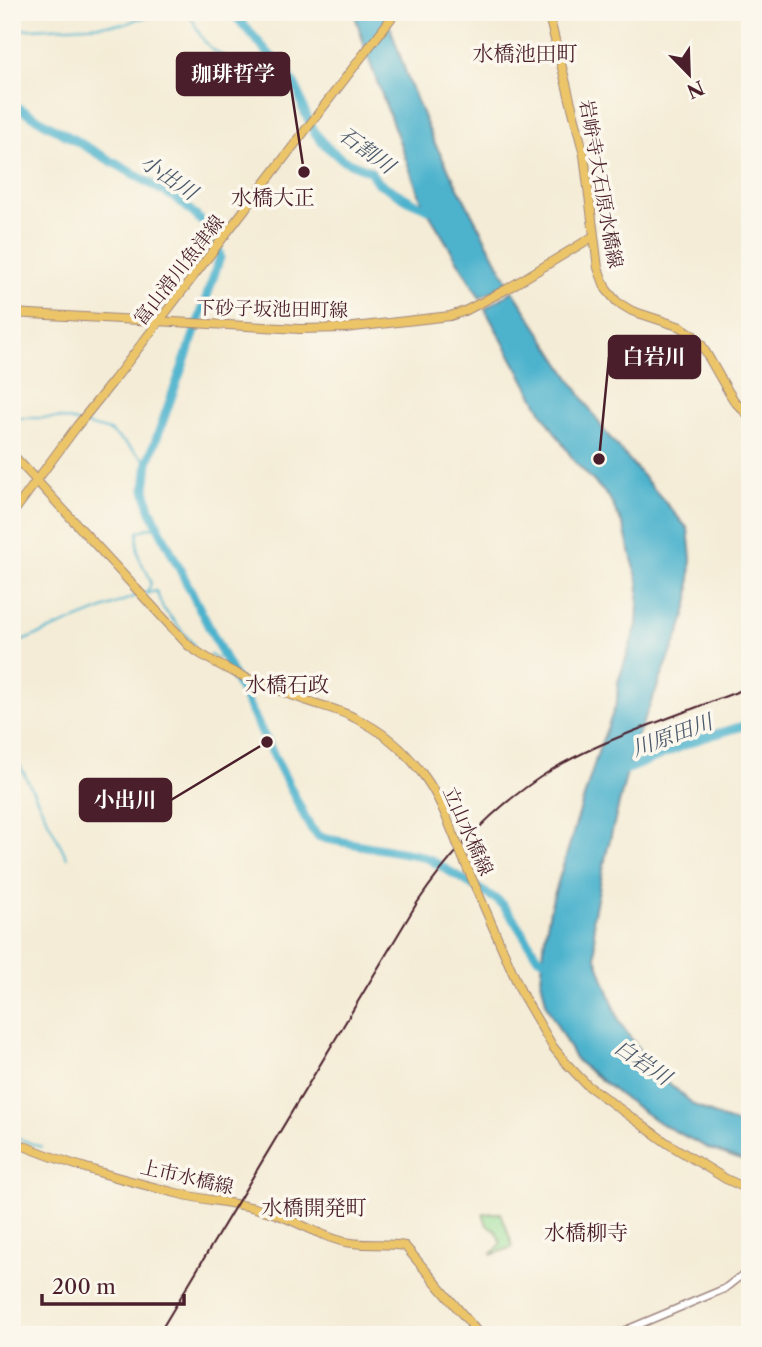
<svg xmlns="http://www.w3.org/2000/svg" width="762" height="1347" viewBox="0 0 762 1347" font-family="'Libre Caslon Text','Noto Serif JP',serif">
	<style>
		.green { fill: #98de98; stroke: #717e62; stroke-width: 2 }
		.water { fill: #4eb3cd; stroke: #4c697c; stroke-width: 2 }
		.lines { fill: none; stroke-linecap: round; stroke-linejoin: round }
		.stream { stroke: #4eb3cd; stroke-width: 2 }
		.river { stroke: #4eb3cd; stroke-width: 9 }
		.minor-casing { stroke: #9f8680; stroke-width: 9 }
		.major-casing { stroke: #9f8680; stroke-width: 10 }
		.minor { stroke: #fff; stroke-width: 6 }
		.major { stroke: #ecc569; stroke-width: 8 }
		.rail { stroke: #4a1f2b; stroke-width: 2 }
		.major-bridge-casing { stroke: #9f8680; stroke-width: 10; stroke-linecap: butt }
		.major-bridge { stroke: #ecc569; stroke-width: 8 }
		.labels { text-anchor: middle; dominant-baseline: central; stroke-width: 7; stroke-linejoin: round; paint-order: stroke }
		.street-label { font-size: 19px; fill: #4a1f2b; stroke: #fbf7ec }
		.neighbourhood-label { font-size: 21px; fill: #4a1f2b; stroke: #fbf7ec }
		.water-label { font-size: 21px; font-style: italic; fill: #4c5a6c; stroke: #fbf7ec }
		.leader { fill: none; stroke: #4a1f2b; stroke-width: 2.5 }
		.callout-dot { fill: #4a1f2b; stroke: #fbf7ec; stroke-width: 2.5 }
		.callout { fill: #4a1f2b; stroke: #4a1f2b; stroke-width: 2.5 }
		.callout-label { font-size: 21px; text-anchor: middle; font-weight: bold; fill: #fff }
	</style>
	<rect width="100%" height="100%" fill="#fbf7ec"/>
	<filter id="ink" filterUnits="userSpaceOnUse"><feTurbulence type="fractalNoise" baseFrequency=".0143" numOctaves="2"/><feDisplacementMap in="SourceGraphic" scale="14" xChannelSelector="R" yChannelSelector="G"/><feConvolveMatrix kernelMatrix="1 2 1 2 8 2 1 2 1" color-interpolation-filters="sRGB"/></filter>
	<filter id="wash" filterUnits="userSpaceOnUse"><feTurbulence type="fractalNoise" baseFrequency=".00686" numOctaves="4" result="noise"/><feDisplacementMap in="SourceGraphic" scale="28" xChannelSelector="R" yChannelSelector="G"/><feGaussianBlur stdDeviation="1.57" result="paint"/><feColorMatrix in="noise" values="0 0 0 0 0 0 0 0 0 0 0 0 0 0 0 0 0 1.4 0 .05"/><feComposite in="paint" operator="in"/></filter>
	<g filter="url(#wash)">
		<rect width="100%" height="100%" fill="#f4ecd6"/>
		<!-- green -->
		<path class="green" d="M 501,1213 L 513,1247 L 491,1255 L 501,1244 L 496,1231 L 487,1225 L 483,1214 Z"/>
		<!-- water -->
		<path class="water" d="M 354,12 L 385,12 L 409,82 L 434,142 L 508,282 L 480,298 L 422,202 L 369,60 Z
			M 513,291 L 605,432 L 688,529 L 691,558 L 689,600 L 682,626 L 637,737 L 627,772 L 606,855 L 593,918 L 596,958 L 620,1023 L 652,1068 L 694,1105 L 721,1118 L 750,1128 L 750,1163 L 710,1149 L 661,1124 L 621,1096 L 576,1060 L 547,1007 L 541,980 L 545,936 L 551,905 L 598,752 L 617,702 L 618,682 L 637,625 L 639,585 L 624,528 L 609,497 L 575,462 L 544,416 L 485,309 Z"/>
		<g class="lines">
			<!-- stream -->
			<path class="stream" d="M 189,12 C 194,22 198,33 205,42 C 225,66 264,66 291,79
				M 12,30 L 126,24 L 137,19 L 186,12
				M 12,418 L 59,418 L 77,422
				M 83,424 L 110,431 L 148,462
				M 144,594 C 160,582 142,569 139,557 C 136,549 138,540 138,532 L 151,527 L 159,528
				M 145,594 L 156,591 L 163,608 L 194,645
				M 12,645 L 138,595
				M 210,655 L 216,658 L 223,657
				M 12,750 L 67,858
				M 12,1136 L 41,1147"/>
			<!-- river -->
			<path class="river" d="M 232,12 L 291,79 L 299,93 L 303,108 L 315,133 L 327,147 L 343,160 L 370,171 L 377,182 L 412,202 L 436,212
				M 12,104 L 177,199 C 195,214 217,232 220,257 L 197,326 L 148,462 L 145,489 L 150,509 L 159,528 L 310,827 L 318,836 L 326,839 L 417,855 L 429,859 L 499,901 L 513,918 L 537,956 L 551,963
				M 618,773 L 699,739 L 750,724"/>
		</g>
	</g>
	<g filter="url(#ink)">
		<g class="lines">
			<defs>
				<path id="minor" d="M 463,1335 L 473,1327
					M 614,1335 L 724,1289 L 738,1278 L 750,1272"/>
				<path id="major" d="M 548,12 L 584,155 L 598,268 L 606,289 L 617,302 L 632,311 L 681,327 L 693,335 L 701,344 L 728,391 L 735,402 L 750,417
					M 12,313 L 300,329 L 345,328 L 450,316 L 465,311 L 507,289 L 594,236
					M 12,454 L 189,646 C 223,671 265,686 305,700 C 322,706 340,710 355,718 C 381,730 404,750 421,772 C 438,793 447,819 457,843
					M 12,514 L 77,426 L 114,380 L 396,12
					M 463,858 L 522,994 L 553,1047 L 566,1063 L 587,1085 L 667,1143 L 726,1179 L 750,1190
					M 12,1141 C 65,1164 121,1179 176,1193 C 206,1201 237,1202 266,1211 C 292,1218 315,1234 341,1241 C 361,1247 384,1242 405,1246 L 480,1335"/>
			</defs>
			<!-- minor casing -->
			<use href="#minor" class="minor-casing"/>
			<!-- major casing -->
			<use href="#major" class="major-casing"/>
			<!-- minor -->
			<use href="#minor" class="minor"/>
			<!-- major -->
			<use href="#major" class="major"/>
			<!-- rail -->
			<path class="rail" d="M 158,1335 L 417,903 C 453,850 498,803 553,769 C 585,750 620,736 655,723 C 687,711 718,699 750,687"/>
			<defs>
				<path id="major-bridge" d="M 457,843 L 463,858"/>
			</defs>
			<!-- major-bridge casing -->
			<use href="#major-bridge" class="major-bridge-casing"/>
			<!-- major-bridge -->
			<use href="#major-bridge" class="major-bridge"/>
		</g>
	</g>
	<g class="labels">
		<!-- street labels -->
		<g class="street-label">
			<text transform="translate(601 184) rotate(80)">岩峅寺大石原水橋線</text>
			<text transform="translate(179 270) rotate(-52)">富山滑川魚津線</text>
			<text transform="translate(272 309) rotate(1)">下砂子坂池田町線</text>
			<text transform="translate(468 831) rotate(66)">立山水橋線</text>
			<text transform="translate(187 1177) rotate(13)">上市水橋線</text>
		</g>
		<!-- neighbourhood labels -->
		<g class="neighbourhood-label">
			<text x="525" y="53">水橋池田町</text>
			<text x="273" y="197">水橋大正</text>
			<text x="287" y="684">水橋石政</text>
			<text x="314" y="1207">水橋開発町</text>
			<text x="586" y="1232">水橋柳寺</text>
		</g>
		<!-- water labels -->
		<g class="water-label">
			<text transform="translate(367 150) rotate(36)">石割川</text>
			<text transform="translate(169 177) rotate(34)">小出川</text>
			<text transform="translate(672 735) rotate(-20)">川原田川</text>
			<text transform="translate(643 1062) rotate(34)">白岩川</text>
		</g>
	</g>
	<!-- callouts -->
	<path class="leader" d="M304 172L289 74M599 459L609 357M267 742L171 800"/>
	<g class="callout-dot">
		<circle cx="304" cy="172" r="7"/>
		<circle cx="599" cy="459" r="7"/>
		<circle cx="267" cy="742" r="7"/>
	</g>
	<g class="callout">
		<rect x="177" y="53" width="112" height="42" rx="7"/>
		<rect x="609" y="336" width="91" height="42" rx="7"/>
		<rect x="80" y="779" width="91" height="42" rx="7"/>
	</g>
	<g class="callout-label">
		<text x="233" y="81">珈琲哲学</text>
		<text x="654" y="364">白岩川</text>
		<text x="125" y="807">小出川</text>
	</g>
	<!-- margin -->
	<rect width="762" height="1347" fill="none" stroke="#fbf7ec" stroke-width="42"/>
	<!-- north arrow -->
	<g transform="translate(689 74) rotate(157)" stroke="#fbf7ec" stroke-width="5" paint-order="stroke">
	<path d="M0-5L12 26L0 18L-12 26Z" fill="#4a1f2b"/>
	<text y="-10" font-size="19" font-weight="bold" text-anchor="middle" fill="#4a1f2b">N</text>
	</g>
	<!-- scale -->
	<path d="M42 1294v10h142v-10" fill="none" stroke="#4a1f2b" stroke-width="3.5"/>
	<text x="52" y="1294" font-size="21" fill="#4a1f2b" stroke="#fbf7ec" stroke-width="5" paint-order="stroke">200 m</text>
</svg>
